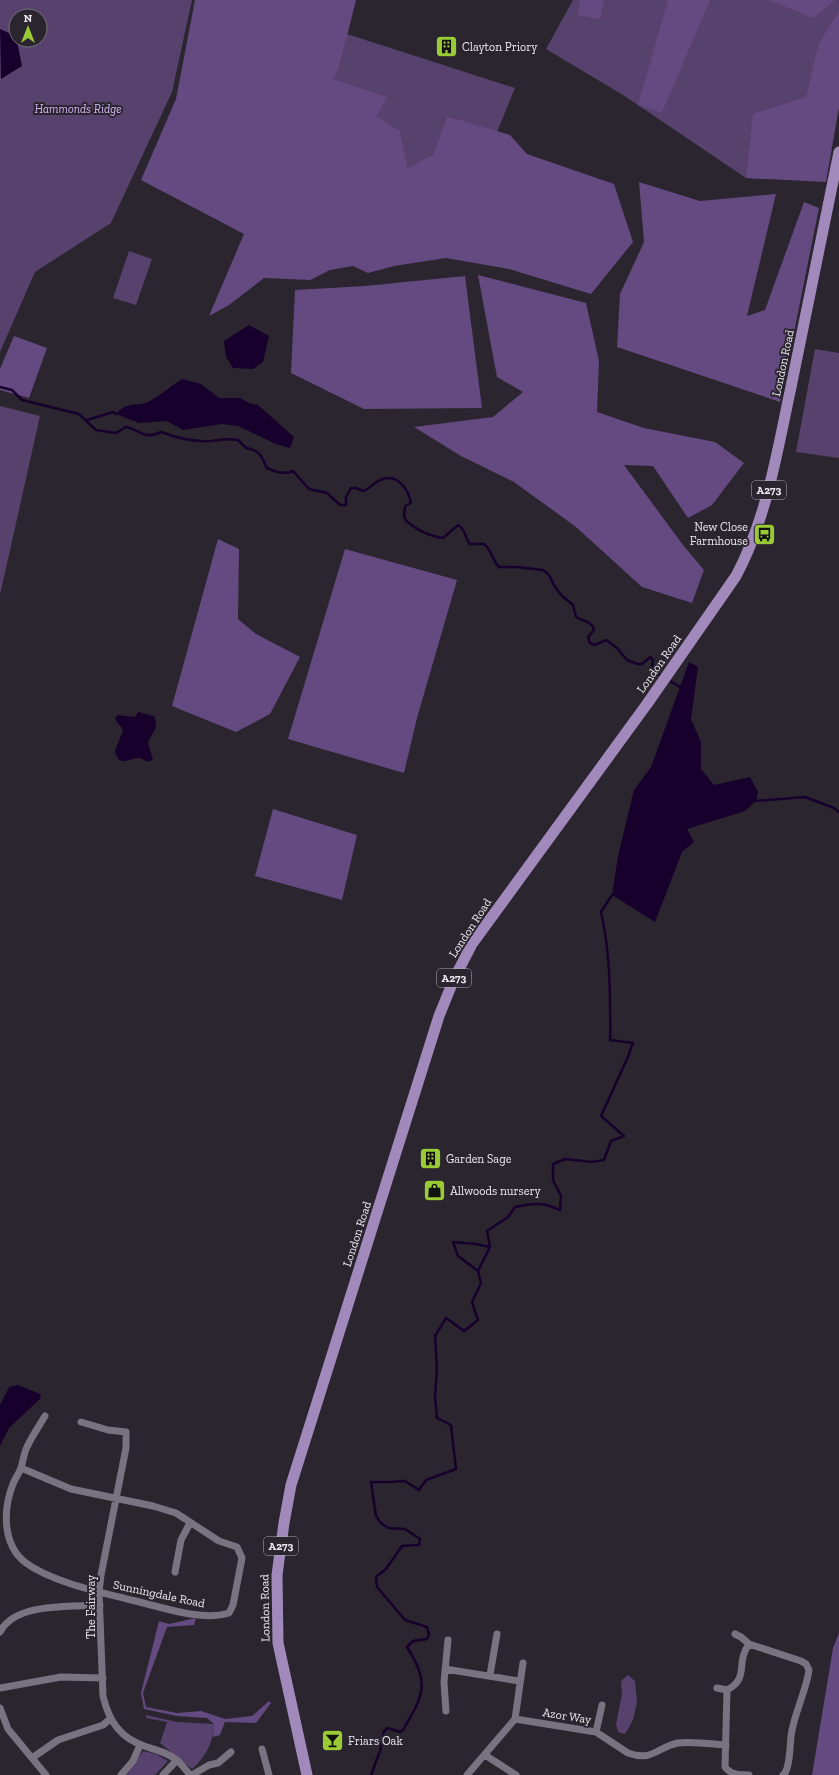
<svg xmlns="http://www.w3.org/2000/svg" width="839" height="1775" viewBox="0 0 839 1775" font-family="'Zilla Slab',serif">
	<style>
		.green { fill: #57416d; fill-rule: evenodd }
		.forest { fill: #654981 }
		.water { fill: #18002c }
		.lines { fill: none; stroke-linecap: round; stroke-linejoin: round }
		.stream { stroke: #18002c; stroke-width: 2.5 }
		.minor { stroke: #797381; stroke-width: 7 }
		.primary { stroke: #a18abb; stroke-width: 11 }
		.labels { text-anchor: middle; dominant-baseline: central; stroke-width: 4; stroke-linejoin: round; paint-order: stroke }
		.shield { fill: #2a252f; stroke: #b1aeb6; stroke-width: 1 }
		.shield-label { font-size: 11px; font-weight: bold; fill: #ebe8f0 }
		.poi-label { font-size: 12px; fill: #ebe8f0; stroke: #2a252f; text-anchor: start }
		.park-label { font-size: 12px; font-style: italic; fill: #d5b5f8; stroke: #2a252f }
		.street-label { font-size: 12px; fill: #ebe8f0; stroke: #2a252f }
	</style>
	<rect width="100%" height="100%" fill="#2a252f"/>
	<!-- green -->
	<path class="green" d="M 0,0 L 192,0 L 172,92 L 111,223 L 35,272 L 0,352 ZM 16,16 L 40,16 L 40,40 L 16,40 Z
		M 573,0 L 839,0 L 839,106 L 824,181 L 746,178 L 623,95 L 546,49 Z
		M 347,34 L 515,88 L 497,132 L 447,116 L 433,154 L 408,168 L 400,132 L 377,116 L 386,97 L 332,79 L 339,68 Z
		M 129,251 L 152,259 L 136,305 L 113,298 Z
		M 815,349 L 839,353 L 839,458 L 796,452 Z
		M 0,406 L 40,416 L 0,595 Z
		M 628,1675 L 635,1681 L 637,1702 L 633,1720 L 625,1734 L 618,1732 L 616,1724 L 622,1694 L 621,1684 L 622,1680 Z
		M 146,1715 L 177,1722 L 214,1724 C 214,1742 205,1758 192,1769 L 160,1743 L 167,1722 L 146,1718 Z
		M 143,1751 L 156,1754 L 168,1761 L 155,1775 L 126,1775 Z"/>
	<!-- forest -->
	<path class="forest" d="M 195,0 L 356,0 L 339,68 L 333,79 L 387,97 L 377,116 L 400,131 L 408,168 L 433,154 L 447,116 L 510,135 L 527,154 L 614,184 L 633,242 L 591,294 L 509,269 L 446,258 L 394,266 L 368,273 L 353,266 L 330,270 L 310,280 L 264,278 L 229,305 L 209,316 L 244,234 L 141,180 L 176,99 Z
		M 580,0 L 604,0 L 600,19 L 578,15 Z
		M 668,0 L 710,0 L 662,113 L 638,105 Z
		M 768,0 L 835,0 L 814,18 Z
		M 839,12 L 839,107 L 826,182 L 746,178 L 753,114 L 806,97 L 819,43 Z
		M 639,182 L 700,201 L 776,194 L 747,316 L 765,310 L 804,202 L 819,208 L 780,402 L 617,347 L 620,294 L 644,242 Z
		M 478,275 L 586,303 L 599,361 L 597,412 L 644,428 L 715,442 L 744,463 L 712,505 L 688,518 L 653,466 L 624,465 L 683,545 L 704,570 L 692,603 L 642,587 L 576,527 L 514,482 L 461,456 L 414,427 L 493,417 L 523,392 L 497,377 Z
		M 465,276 L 482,408 L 364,409 L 291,373 L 295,290 L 365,286 Z
		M 14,336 L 47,348 L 29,398 L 0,390 L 0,369 Z
		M 218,539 L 239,549 L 238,619 L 256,634 L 300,657 L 270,714 L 236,732 L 172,706 Z
		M 345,549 L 457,580 L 417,718 L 404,773 L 288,739 Z
		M 273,809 L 357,835 L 342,900 L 255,876 Z
		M 196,1618 L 194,1625 L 167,1627 L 143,1693 L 146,1707 L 177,1713 L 201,1711 L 225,1719 L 252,1716 L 269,1701 L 271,1703 L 256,1723 L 225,1722 L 220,1735 L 213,1737 L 214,1724 L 207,1718 L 177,1716 L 144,1709 L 141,1693 L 159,1621 L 169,1624 Z
		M 839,1633 L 839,1775 L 812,1775 L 833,1648 Z"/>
	<!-- water -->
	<path class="water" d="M 0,29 L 16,36 L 22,66 L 1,79 Z
		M 249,325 L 269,336 L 263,362 L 253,369 L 233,368 L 226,357 L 224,341 Z
		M 182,379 L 201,384 L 219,398 L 240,398 L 249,403 L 258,405 L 294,437 L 290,448 L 276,444 L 238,426 L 222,424 L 183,430 L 167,421 L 139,423 L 116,414 C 130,399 137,408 150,401 C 161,395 171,386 182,379 Z
		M 689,662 L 698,667 L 691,719 L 701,742 L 701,769 L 714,785 L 750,777 L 758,792 L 756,801 L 745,811 L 687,829 L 694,842 L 682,852 L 655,922 L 612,895 L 618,856 L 634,790 L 651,767 Z
		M 138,712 L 154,716 C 160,731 151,732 148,743 L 153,760 C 146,764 144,758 138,758 C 126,759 120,768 115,751 L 123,730 L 115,719 L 117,715 L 135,717 Z
		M 18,1385 L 40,1394 L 41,1398 L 9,1428 L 0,1446 L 0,1405 L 9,1387 Z"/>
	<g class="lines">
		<!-- stream -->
		<path class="stream" d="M 0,387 L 12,390 L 22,400 L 79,414 L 96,430 L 116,433 L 126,427 C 141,430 144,440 161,432 C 177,438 192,442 210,441 C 220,440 228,438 238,440 L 246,448 C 262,451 261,457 267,468 C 277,472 284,475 293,471 L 309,489 L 327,493 L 340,505 L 346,505 L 346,497 L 351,488 L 356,488 L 363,491 C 369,489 373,484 378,481 C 396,471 408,488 411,503 L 405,506 L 404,515 L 406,521 C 418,530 428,536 443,538 L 458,525 C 466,529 465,539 470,544 L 484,544 C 492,550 492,560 499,567 L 516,567 L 543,570 L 549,575 L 555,587 L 562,596 L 573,605 L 576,617 C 583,622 592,620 594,630 L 588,637 L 590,643 L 595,645 L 606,640 L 617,648 L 627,660 L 638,664 L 642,664 L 650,657 L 653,660 L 652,666 L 653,671 L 662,676
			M 87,420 L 113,412 L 116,414
			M 668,680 L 680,687
			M 756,801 L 805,797 L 834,808 L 839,812
			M 478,1271 L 490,1247 L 487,1231 L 508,1217 L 515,1207 C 532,1203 544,1202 560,1210 L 561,1196 L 553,1180 L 553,1164 L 565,1159 L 592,1162 L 604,1160 L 611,1141 L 624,1136 L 601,1116 L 627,1059 L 633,1043 L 610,1040 C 611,1028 610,1017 610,1005 C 610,973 608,943 601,912 L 612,895
			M 371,1775 L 380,1751 L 384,1731 L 388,1728 L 400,1732 L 403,1730 C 424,1694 430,1684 407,1647 L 413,1641 L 427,1639 L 429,1635 L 427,1627 L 405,1620 L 377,1587 L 376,1577 L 386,1569 L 402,1546 L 419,1545 L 420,1539 L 405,1529 L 388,1528 L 380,1522 L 376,1516 L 371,1482 L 391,1482 L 405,1481 L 419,1490 L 426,1480 L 456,1469 L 451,1425 L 437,1418 L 435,1397 L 437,1368 L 435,1336 L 446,1318 L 464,1331 L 478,1320 L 472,1302 L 481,1283 L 478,1271 L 458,1256 L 453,1242 L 476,1244 L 490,1247"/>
		<!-- minor -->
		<path class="minor" d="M 81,1422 L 108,1430 L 126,1432 L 126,1448 L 101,1575 L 99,1592 L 103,1696 C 109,1722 121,1739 147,1747 C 157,1750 169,1753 178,1761 C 182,1765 186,1770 190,1775
			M 21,1468 L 71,1489 L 153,1506 L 176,1513 L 219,1541 L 237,1547 L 242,1558 L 233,1605 L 229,1613 C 201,1622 159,1606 131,1600 C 100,1592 52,1582 26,1563 C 2,1545 3,1509 13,1484 C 15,1479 19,1473 21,1468 C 23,1461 24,1453 27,1447 C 32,1436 39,1426 45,1416
			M 175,1572 L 181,1540 L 190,1523
			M 0,1632 C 15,1602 71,1607 100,1605
			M 735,1634 L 741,1637 L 749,1644 L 801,1661 L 806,1664 L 809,1670 C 806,1692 794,1713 791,1736 C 790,1745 790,1770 783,1775
			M 445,1669 L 519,1681
			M 490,1675 L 497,1634
			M 0,1688 L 61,1677 L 103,1678
			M 717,1688 L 727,1690 C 750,1678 735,1663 749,1644
			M 727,1690 L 725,1767 C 731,1775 739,1775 749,1775
			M 0,1708 L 8,1729 L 46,1775
			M 446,1711 L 444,1682 L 448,1640
			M 515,1719 L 596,1732 L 628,1753 C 653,1762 657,1747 678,1743 C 690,1741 713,1744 726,1745
			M 596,1732 L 602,1705
			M 262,1749 L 269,1775
			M 485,1755 L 516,1775
			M 32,1758 L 58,1740 L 103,1725 L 110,1719
			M 121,1775 L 133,1761 L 140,1745
			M 163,1775 L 177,1760
			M 192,1775 L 209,1765 L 218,1763 L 231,1752
			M 467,1775 L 515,1719 L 523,1663"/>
		<!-- primary -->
		<path class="primary" d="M 307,1775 L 278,1643 L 277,1575 L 284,1523 L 291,1485 L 439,1016 L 454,979 L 472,944 L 647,704 L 736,576 C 767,518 777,452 791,387 C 807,309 823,231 839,152"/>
	</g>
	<!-- icons -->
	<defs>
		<symbol id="building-square" viewBox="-11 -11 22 22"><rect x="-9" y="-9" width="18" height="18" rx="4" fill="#9bcb34" stroke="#2a252f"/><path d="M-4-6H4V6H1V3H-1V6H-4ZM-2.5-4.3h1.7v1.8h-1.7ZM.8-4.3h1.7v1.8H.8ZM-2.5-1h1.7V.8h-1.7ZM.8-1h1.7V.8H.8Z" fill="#111"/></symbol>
		<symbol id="bus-square" viewBox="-11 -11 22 22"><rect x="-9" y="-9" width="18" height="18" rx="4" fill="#9bcb34" stroke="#2a252f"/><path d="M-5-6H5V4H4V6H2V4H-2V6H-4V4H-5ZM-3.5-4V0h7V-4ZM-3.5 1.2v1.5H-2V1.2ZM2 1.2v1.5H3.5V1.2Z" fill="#111"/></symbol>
		<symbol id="shop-square" viewBox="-11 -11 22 22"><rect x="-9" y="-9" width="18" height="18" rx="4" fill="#9bcb34" stroke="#2a252f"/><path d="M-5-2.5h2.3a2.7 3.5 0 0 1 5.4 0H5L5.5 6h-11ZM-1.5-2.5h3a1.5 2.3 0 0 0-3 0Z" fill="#111"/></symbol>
		<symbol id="bar-square" viewBox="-11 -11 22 22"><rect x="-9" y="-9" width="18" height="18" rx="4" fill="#9bcb34" stroke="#2a252f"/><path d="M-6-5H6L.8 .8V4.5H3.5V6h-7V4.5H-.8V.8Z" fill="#111"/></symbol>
	</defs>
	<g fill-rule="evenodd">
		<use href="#building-square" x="434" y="34" width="25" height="25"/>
		<use href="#bus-square" x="752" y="522" width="25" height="25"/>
		<use href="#building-square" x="418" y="1146" width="25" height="25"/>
		<use href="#shop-square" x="422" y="1178" width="25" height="25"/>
		<use href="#bar-square" x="320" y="1728" width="25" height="25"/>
	</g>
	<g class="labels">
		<!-- shield labels -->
		<g class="shield">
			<rect x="752" y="481" width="34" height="18" rx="3"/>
			<rect x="437" y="969" width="34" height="18" rx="3"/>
			<rect x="264" y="1537" width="34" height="18" rx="3"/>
		</g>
		<g class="shield-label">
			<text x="769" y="490">A273</text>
			<text x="454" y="978">A273</text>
			<text x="281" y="1546">A273</text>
		</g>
		<!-- poi labels -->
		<g class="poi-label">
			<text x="462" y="47">Clayton Priory</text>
			<text x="748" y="527" text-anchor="end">New Close<tspan x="748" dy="14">Farmhouse</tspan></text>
			<text x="446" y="1159">Garden Sage</text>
			<text x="450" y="1191">Allwoods nursery</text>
			<text x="348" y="1741">Friars Oak</text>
		</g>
		<!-- park labels -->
		<g class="park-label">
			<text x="78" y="109">Hammonds Ridge</text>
		</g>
		<!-- street labels -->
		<g class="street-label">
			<text transform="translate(783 363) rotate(-78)">London Road</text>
			<text transform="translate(659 664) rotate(-55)">London Road</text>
			<text transform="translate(470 928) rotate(-57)">London Road</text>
			<text transform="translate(357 1234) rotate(-72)">London Road</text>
			<text transform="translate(159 1594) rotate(12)">Sunningdale Road</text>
			<text transform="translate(91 1607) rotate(-90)">The Fairway</text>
			<text transform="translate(265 1608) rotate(-91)">London Road</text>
			<text transform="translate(567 1716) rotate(9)">Azor Way</text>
		</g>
	</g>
	<!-- north arrow -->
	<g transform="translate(28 28)"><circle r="19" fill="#2a252f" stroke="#77737c"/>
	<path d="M0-3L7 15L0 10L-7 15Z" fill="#9bcb34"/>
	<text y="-6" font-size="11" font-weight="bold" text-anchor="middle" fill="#ebe8f0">N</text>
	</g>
</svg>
